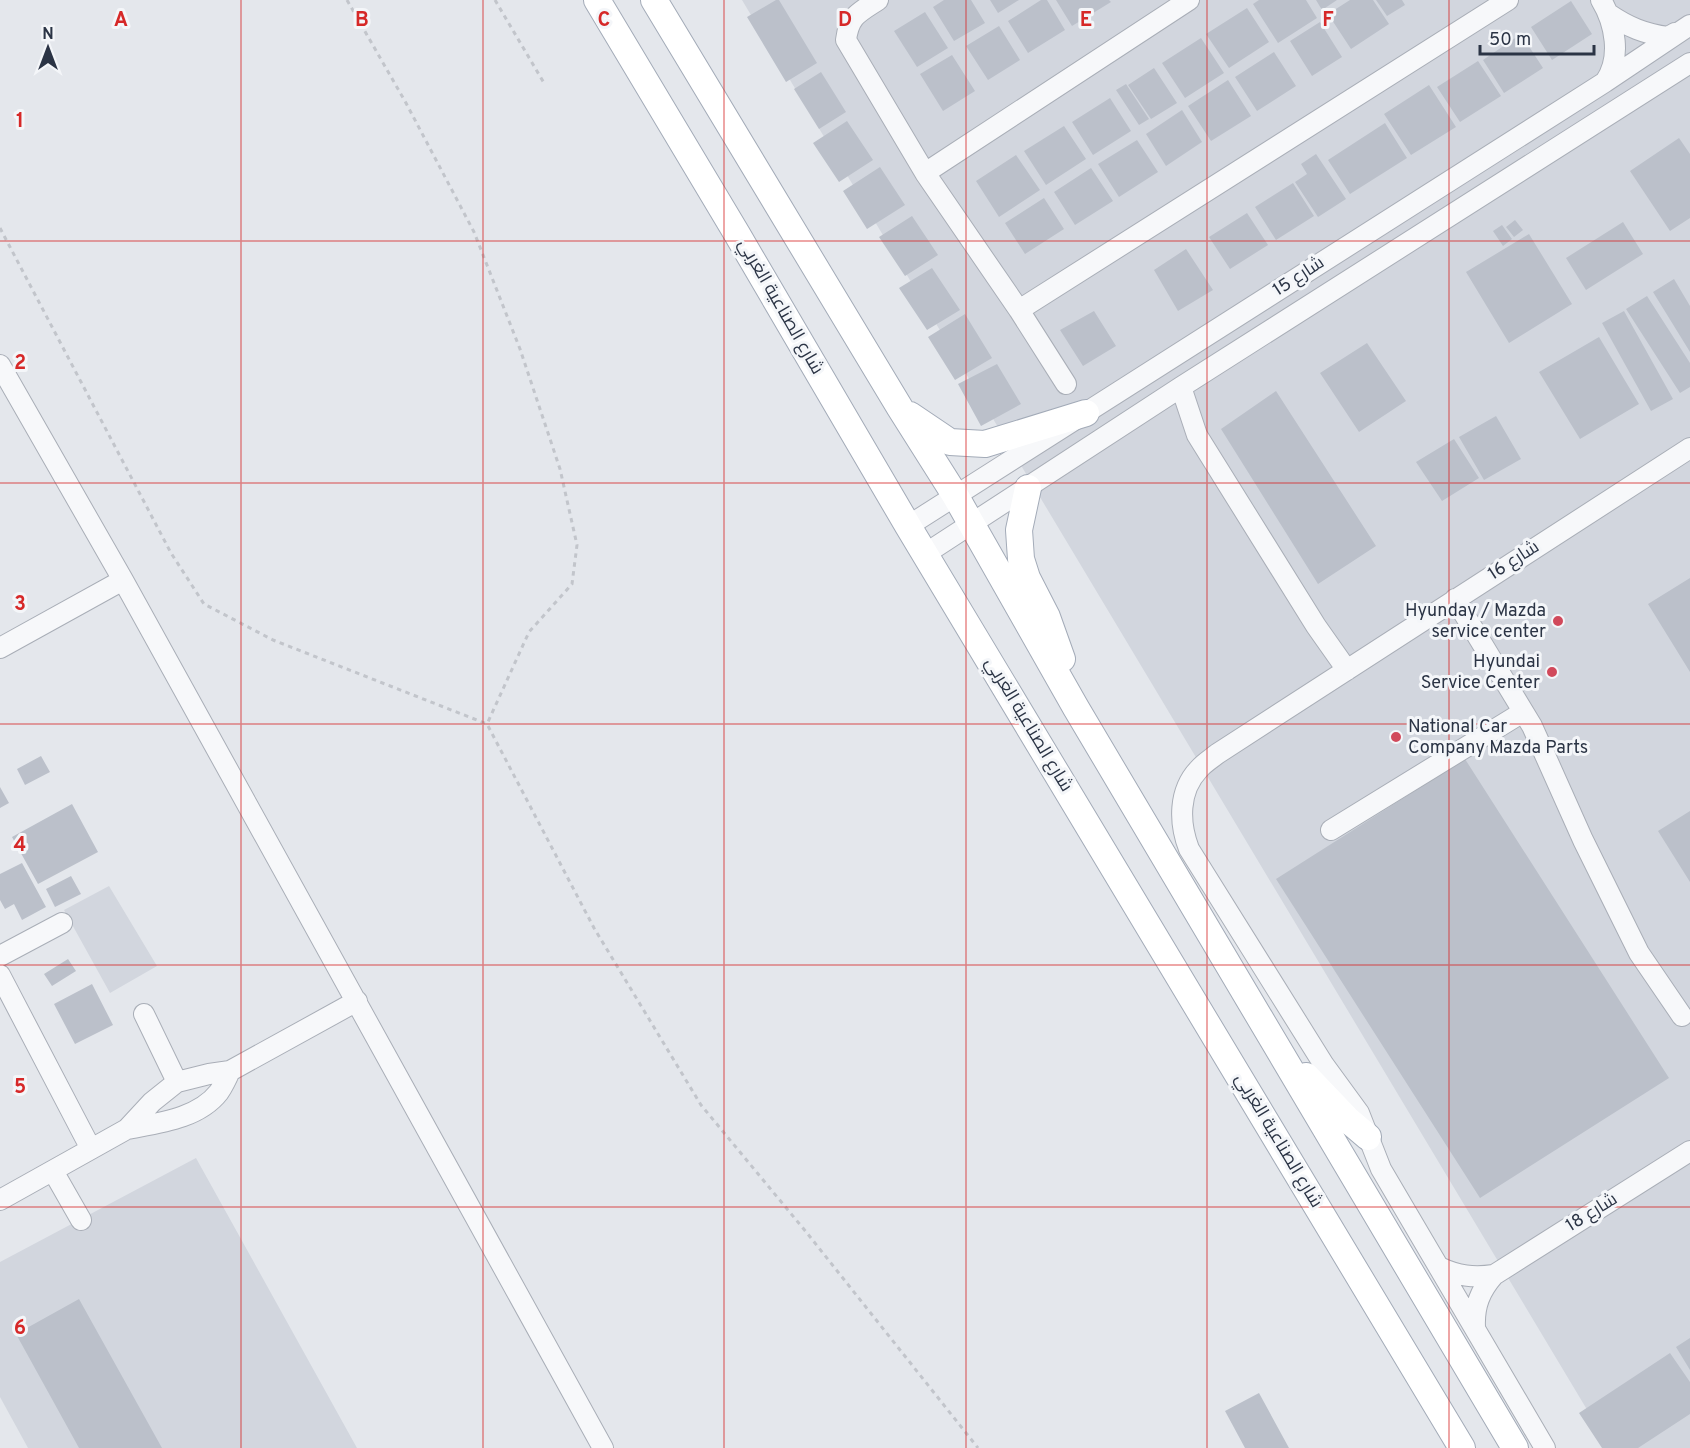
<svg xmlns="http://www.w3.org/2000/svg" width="1690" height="1448" viewBox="0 0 1690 1448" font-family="Overpass,Cairo,sans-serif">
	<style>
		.built { fill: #d2d6de }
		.building { fill: #bbc0ca }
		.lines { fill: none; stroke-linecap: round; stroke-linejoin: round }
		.minor-casing { stroke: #a9aeb7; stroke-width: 22 }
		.major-casing { stroke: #a3abb8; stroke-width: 28 }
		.path { stroke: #c2c5cb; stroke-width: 3; stroke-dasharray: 4.5 4.5; stroke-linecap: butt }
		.minor { stroke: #f7f8fa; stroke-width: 20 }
		.major { stroke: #fff; stroke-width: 26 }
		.grid { fill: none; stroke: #d62828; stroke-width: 1.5; stroke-opacity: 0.55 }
		.poi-dot { fill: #d1495b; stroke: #f4f6f9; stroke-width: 2 }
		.labels { text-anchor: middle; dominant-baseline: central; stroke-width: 6; stroke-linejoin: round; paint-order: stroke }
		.street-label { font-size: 18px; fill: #2b3445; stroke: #f4f6f9 }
		.poi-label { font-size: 18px; fill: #2b3445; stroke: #f4f6f9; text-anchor: end }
		.grid-label { font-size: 20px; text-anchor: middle; font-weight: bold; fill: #d62828; stroke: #f4f6f9; stroke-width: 6; stroke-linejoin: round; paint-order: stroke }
	</style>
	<rect width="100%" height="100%" fill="#e4e7ec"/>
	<!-- built -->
	<path class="built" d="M 742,0 L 1690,0 L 1690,1448 L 1610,1448 Z
		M 109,886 L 157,966 L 110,993 L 64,910 Z
		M 196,1158 L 357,1448 L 28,1448 L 0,1397 L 0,1262 Z"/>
	<!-- building -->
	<path class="building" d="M 776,0 L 779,0 L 817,63 L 786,82 L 747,17 Z
		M 944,0 L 971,0 L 985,23 L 954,41 L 933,7 Z
		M 990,0 L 1019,0 L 998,13 Z
		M 1041,0 L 1047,0 L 1065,30 L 1028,53 L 1008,21 Z
		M 1056,0 L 1109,0 L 1111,2 L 1072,26 Z
		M 1259,0 L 1306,0 L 1317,18 L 1278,43 L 1253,4 Z
		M 1316,0 L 1337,0 L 1322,10 Z
		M 1350,0 L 1373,0 L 1389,24 L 1351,49 L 1328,14 Z
		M 1376,0 L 1402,0 L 1405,5 L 1387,16 Z
		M 1571,1 L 1592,34 L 1552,60 L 1531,27 Z
		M 1247,8 L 1269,42 L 1229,68 L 1206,34 Z
		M 925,12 L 948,48 L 917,67 L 894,31 Z
		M 1320,22 L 1342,57 L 1312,76 L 1290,41 Z
		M 999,26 L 1020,60 L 988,80 L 966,46 Z
		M 1521,34 L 1543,68 L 1504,93 L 1483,60 Z
		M 1201,38 L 1224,73 L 1185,98 L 1162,63 Z
		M 1274,52 L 1296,86 L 1257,111 L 1235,77 Z
		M 952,55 L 975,91 L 943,111 L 920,74 Z
		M 1478,61 L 1501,96 L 1460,122 L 1437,87 Z
		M 1154,68 L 1177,103 L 1151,119 L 1128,85 Z
		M 821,72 L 846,112 L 819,129 L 794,89 Z
		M 1228,80 L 1251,116 L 1211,141 L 1188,106 Z
		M 1126,84 L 1149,119 L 1139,125 L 1116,90 Z
		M 1429,85 L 1456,127 L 1411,155 L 1384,114 Z
		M 1110,98 L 1131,131 L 1093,155 L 1072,122 Z
		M 1182,110 L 1202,142 L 1166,166 L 1146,134 Z
		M 847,121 L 873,160 L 839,182 L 813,143 Z
		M 1385,123 L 1407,158 L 1350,194 L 1328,160 Z
		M 1064,126 L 1086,159 L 1046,185 L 1024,151 Z
		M 1679,138 L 1690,154 L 1690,218 L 1670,231 L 1630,171 Z
		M 1137,140 L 1158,172 L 1119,197 L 1098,164 Z
		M 1316,154 L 1346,199 L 1318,217 L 1295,182 L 1307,174 L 1301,164 Z
		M 1016,155 L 1040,190 L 999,217 L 976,181 Z
		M 880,167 L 905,205 L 867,229 L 843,191 Z
		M 1091,168 L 1113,201 L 1075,225 L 1054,192 Z
		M 1293,183 L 1314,216 L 1276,240 L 1255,207 Z
		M 1044,198 L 1064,229 L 1025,254 L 1005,223 Z
		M 1247,213 L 1268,245 L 1230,269 L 1209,237 Z
		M 912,216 L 938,255 L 905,276 L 879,237 Z
		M 1515,220 L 1523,230 L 1514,237 L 1506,227 Z
		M 1623,222 L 1643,254 L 1586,290 L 1566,258 Z
		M 1502,225 L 1512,239 L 1503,246 L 1493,231 Z
		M 1529,234 L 1572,304 L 1509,343 L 1466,272 Z
		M 1186,249 L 1213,290 L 1178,311 L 1154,270 Z
		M 932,268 L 960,310 L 927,330 L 899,288 Z
		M 1674,279 L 1690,306 L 1690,352 L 1653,292 Z
		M 1647,296 L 1690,363 L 1690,387 L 1680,393 L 1626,309 Z
		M 1094,311 L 1116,346 L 1083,366 L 1060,330 Z
		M 1624,311 L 1673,399 L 1651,411 L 1602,323 Z
		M 965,314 L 992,358 L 955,380 L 928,337 Z
		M 1599,337 L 1639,404 L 1580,439 L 1539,372 Z
		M 1367,343 L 1406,401 L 1359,432 L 1320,373 Z
		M 997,364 L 1021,404 L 981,426 L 958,384 Z
		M 1276,391 L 1376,546 L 1318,584 L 1221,429 Z
		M 1496,416 L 1521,459 L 1484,480 L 1459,437 Z
		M 1454,439 L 1479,478 L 1442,501 L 1416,462 Z
		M 1690,578 L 1690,672 L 1648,604 Z
		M 41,756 L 50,772 L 25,785 L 17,769 Z
		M 1465,759 L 1669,1078 L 1480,1198 L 1276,879 Z
		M 0,787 L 9,803 L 0,808 Z
		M 72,804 L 98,852 L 38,884 L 12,837 Z
		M 1690,811 L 1690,882 L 1658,831 Z
		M 22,863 L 46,907 L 22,920 L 14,904 L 5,909 L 0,900 L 0,874 Z
		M 71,876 L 81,894 L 55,907 L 46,889 Z
		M 68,959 L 76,971 L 52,986 L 44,974 Z
		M 92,984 L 113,1025 L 75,1044 L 54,1004 Z
		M 79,1299 L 162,1448 L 79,1448 L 16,1334 Z
		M 1690,1338 L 1690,1370 L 1676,1347 Z
		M 1670,1353 L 1690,1382 L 1690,1414 L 1638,1448 L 1602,1448 L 1579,1413 Z
		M 1259,1393 L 1289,1448 L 1245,1448 L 1225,1411 Z"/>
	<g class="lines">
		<defs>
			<path id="minor" d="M 878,0 C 858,13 849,16 846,40 L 925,173 L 1019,310 L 1066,384
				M 1601,0 C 1615,23 1622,58 1605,82
				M 1609,14 C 1628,27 1645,34 1668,37 L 1675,33
				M 925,173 L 1189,0
				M 1019,310 L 1508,0
				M 0,365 L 123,580 L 603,1448
				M 1181,387 L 1197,435 L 1316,626 L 1347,670
				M 908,526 L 1605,82 L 1690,25
				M 925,554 L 1181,387 L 1690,63
				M 1455,599 L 1532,726 L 1583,840 L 1639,953 L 1682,1016
				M 0,648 L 123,580
				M 1331,830 L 1523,712
				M 0,956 L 62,923
				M 0,975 L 91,1149
				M 144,1014 L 177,1082
				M 127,1129 C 158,1123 198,1119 219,1092 C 223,1086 227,1078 230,1071
				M 53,1171 L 81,1220
				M 0,1200 L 127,1129 L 152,1102 L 177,1082 L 209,1074 L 230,1071 L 357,1001
				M 1439,1267 C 1458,1276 1473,1278 1494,1275
				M 1475,1327 C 1474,1306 1480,1291 1494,1275 L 1690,1151
				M 1545,1448 L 1381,1169 L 1359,1113 L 1324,1065 L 1189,849 C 1179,823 1178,791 1199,769 C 1204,763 1211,759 1217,754 L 1690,448"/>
			<path id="major" d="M 597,0 L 737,234 L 908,526 L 1462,1448
				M 654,0 L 900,408 L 955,495 L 1076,708 L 1515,1448
				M 910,415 L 950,442 L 985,444 L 1086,413
				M 1028,488 L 1019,530 L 1021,559 L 1027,578 L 1047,617 L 1062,659
				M 1306,1076 L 1348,1120 L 1368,1137"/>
		</defs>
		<!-- minor casing -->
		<use href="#minor" class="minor-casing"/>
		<!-- major casing -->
		<use href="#major" class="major-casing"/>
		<!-- path -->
		<path class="path" d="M 347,0 L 406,103 L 474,232 L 520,349 L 560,469 L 577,545 L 572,584 L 529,632 L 487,724
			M 495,0 L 544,83
			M 0,228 L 171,553 L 204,604 L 273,640 L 487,724 L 594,928 L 701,1105 L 807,1233 L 978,1448"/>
		<!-- minor -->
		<use href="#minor" class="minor"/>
		<!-- major -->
		<use href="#major" class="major"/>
	</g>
	<!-- grid -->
	<path class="grid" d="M 241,0 L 241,1448M 483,0 L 483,1448M 724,0 L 724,1448M 966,0 L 966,1448M 1207,0 L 1207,1448M 1449,0 L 1449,1448M 0,241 L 1690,241M 0,483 L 1690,483M 0,724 L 1690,724M 0,965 L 1690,965M 0,1207 L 1690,1207"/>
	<!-- markers -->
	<g class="poi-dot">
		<circle cx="1558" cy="621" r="6"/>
		<circle cx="1552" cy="672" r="6"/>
		<circle cx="1396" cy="737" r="6"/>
	</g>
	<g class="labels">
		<!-- street labels -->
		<g class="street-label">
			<text transform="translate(1299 277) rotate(-33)">شارع 15</text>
			<text transform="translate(780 307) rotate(60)">شارع الصناعية الغربي</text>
			<text transform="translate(1514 561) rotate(-33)">شارع 16</text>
			<text transform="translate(1028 725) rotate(59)">شارع الصناعية الغربي</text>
			<text transform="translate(1278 1141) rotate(59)">شارع الصناعية الغربي</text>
			<text transform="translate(1592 1213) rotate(-32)">شارع 18</text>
		</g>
		<!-- poi labels -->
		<g class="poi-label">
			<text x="1546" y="611">Hyunday / Mazda<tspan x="1546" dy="21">service center</tspan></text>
			<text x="1540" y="662">Hyundai<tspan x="1540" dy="21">Service Center</tspan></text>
			<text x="1408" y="727" text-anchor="start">National Car<tspan x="1408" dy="21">Company Mazda Parts</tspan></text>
		</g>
	</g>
	<g class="grid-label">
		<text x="121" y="26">A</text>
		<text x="362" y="26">B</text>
		<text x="604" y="26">C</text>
		<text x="845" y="26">D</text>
		<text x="1086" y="26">E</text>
		<text x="1328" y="26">F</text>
		<text x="20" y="127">1</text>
		<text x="20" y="369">2</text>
		<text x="20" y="610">3</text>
		<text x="20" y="851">4</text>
		<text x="20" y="1093">5</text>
		<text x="20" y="1334">6</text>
	</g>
	<!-- north arrow -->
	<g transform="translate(48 48)" stroke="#f4f6f9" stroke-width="4.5" paint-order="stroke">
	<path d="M0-4.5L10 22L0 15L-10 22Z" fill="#2b3445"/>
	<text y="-9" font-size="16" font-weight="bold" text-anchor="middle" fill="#2b3445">N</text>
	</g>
	<!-- scale -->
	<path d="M1480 45v9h114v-9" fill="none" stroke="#2b3445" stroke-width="3"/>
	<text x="1489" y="45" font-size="18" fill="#2b3445" stroke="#f4f6f9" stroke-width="4.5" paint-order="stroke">50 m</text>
</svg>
